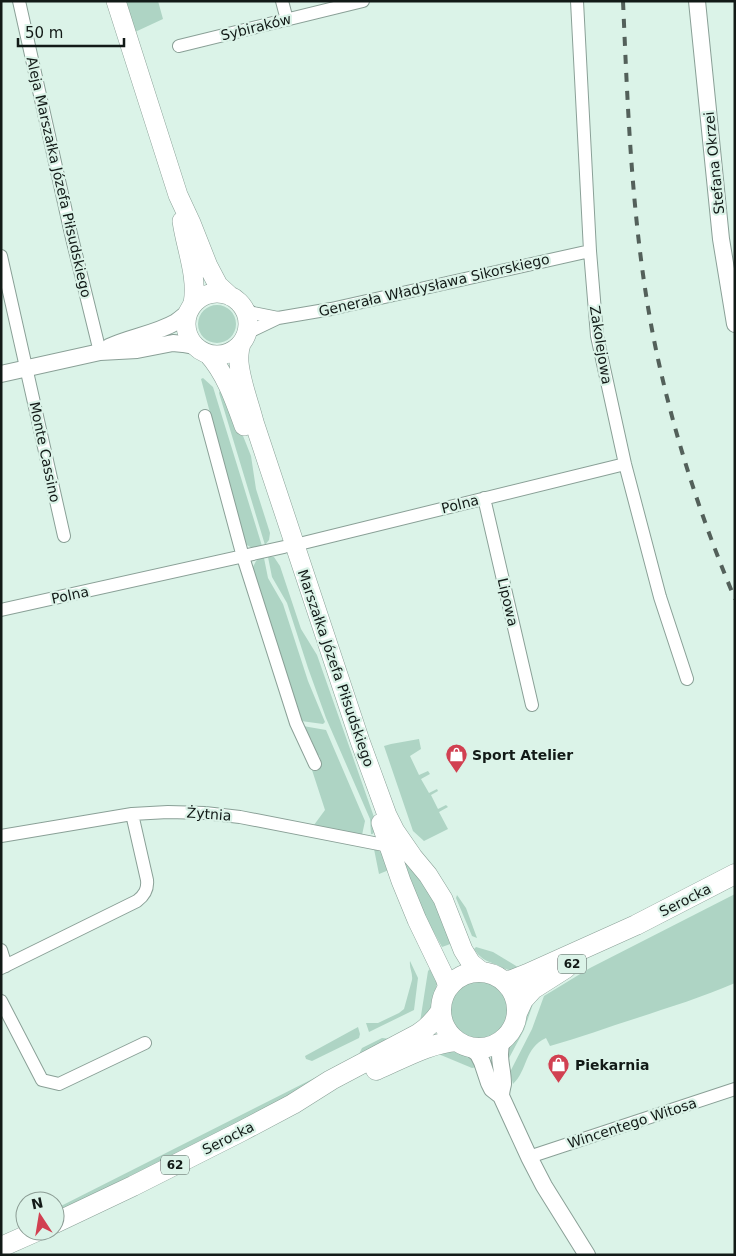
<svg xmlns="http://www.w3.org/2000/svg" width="736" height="1256" viewBox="0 0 736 1256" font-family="'DejaVu Sans',sans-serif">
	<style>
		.green { fill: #aed4c4 }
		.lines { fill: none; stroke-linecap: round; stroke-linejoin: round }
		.minor-casing { stroke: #8aa097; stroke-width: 14 }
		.tertiary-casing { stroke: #8aa097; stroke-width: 18 }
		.secondary-casing { stroke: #8aa097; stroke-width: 20 }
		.primary-casing { stroke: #8aa097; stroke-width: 21 }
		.minor { stroke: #fff; stroke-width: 12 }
		.tertiary { stroke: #fff; stroke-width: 16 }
		.secondary { stroke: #fff; stroke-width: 19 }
		.primary { stroke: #fff; stroke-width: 20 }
		.rail { stroke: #53605a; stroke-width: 4; stroke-dasharray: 9 9; stroke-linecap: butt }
		.labels { text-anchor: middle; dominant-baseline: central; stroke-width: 4.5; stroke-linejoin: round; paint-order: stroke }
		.shield { fill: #dbf3e8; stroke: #4e5b56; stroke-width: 1 }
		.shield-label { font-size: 12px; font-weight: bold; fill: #121a17 }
		.street-label { font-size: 14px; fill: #121a17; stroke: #dbf3e8 }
		.poi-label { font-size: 14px; font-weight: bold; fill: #121a17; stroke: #dbf3e8; text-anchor: start }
	</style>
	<rect width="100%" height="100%" fill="#dbf3e8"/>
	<!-- green -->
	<path class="green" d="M 124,1 L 158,1 L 163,19 L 135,32 Z
		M198 324a19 19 0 1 1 38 0a19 19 0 1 1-38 0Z
		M 203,378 L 213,387 L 262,546 L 254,549 L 245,544 L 201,379 Z
		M 224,388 L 251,456 L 256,489 L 270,533 L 269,540 L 265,545 L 219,393 L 220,390 Z
		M 268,557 L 274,557 L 280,566 L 301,629 L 317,655 L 374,817 L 376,828 L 373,834 L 371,834 L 370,819 L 326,718 L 308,668 L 287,603 L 272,577 Z
		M 260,558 L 264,558 L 268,578 L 283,604 L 308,681 L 325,722 L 323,724 L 301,721 L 252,569 L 256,561 Z
		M 303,726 L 326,730 L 365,821 L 362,835 L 314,825 L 325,810 L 312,770 L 322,765 L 319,755 L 317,755 L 311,739 Z
		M 419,739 L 421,749 L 410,756 L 419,775 L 428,771 L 430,774 L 421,779 L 429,793 L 437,789 L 438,791 L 431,795 L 438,809 L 446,805 L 448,807 L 439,812 L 448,829 L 424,841 L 413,831 L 384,746 L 391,744 Z
		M 374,849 L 381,852 L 389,870 L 379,874 Z
		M 405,861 L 424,883 L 432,895 L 453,943 L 442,947 L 428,922 L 403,862 Z
		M 735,894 L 735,983 C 703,997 670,1007 637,1018 C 608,1027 579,1038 550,1046 L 546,1038 C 524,1048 528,1070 513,1084 L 510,1072 L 532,1029 L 544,996 L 590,968 Z
		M 457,895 L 466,908 L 477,938 L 472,936 L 456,898 Z
		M 476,947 L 493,952 L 521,969 C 509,972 508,970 497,965 C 485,960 482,960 474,949 Z
		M 410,961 L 418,978 L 414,1010 L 369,1032 L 366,1023 L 378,1023 L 399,1013 L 404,1009 L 412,980 C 413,973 409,968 410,961 Z
		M 430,969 L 436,976 L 437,984 L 430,1010 L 420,1022 L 428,971 Z
		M450 1009a29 29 0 1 1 58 0a29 29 0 1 1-58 0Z
		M 535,998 L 524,1030 L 508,1060 L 506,1046 L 518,1031 L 522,1020 Z
		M 358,1027 L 360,1034 L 359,1038 L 312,1061 L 306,1059 L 305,1056 Z
		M 382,1038 L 391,1039 L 285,1099 L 94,1194 L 55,1212 L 55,1209 L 358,1056 L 362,1048 Z
		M 454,1049 L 470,1058 L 477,1067 L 472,1068 L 436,1053 Z"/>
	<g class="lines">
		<defs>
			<path id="minor" d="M 19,1 L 71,234 L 100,352
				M 282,1 L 287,20
				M 577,1 L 590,251 L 597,336 L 625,464 L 660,597 L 687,679
				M 179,46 L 363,1
				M 1,256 L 64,536
				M 244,309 L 253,313 L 278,318
				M 246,334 L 255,329 L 278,318 L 331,309 L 590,251
				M 205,416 L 243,557 L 296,723 L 315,764
				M 484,498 L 532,705
				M 295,545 L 625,464
				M 1,610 L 284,547
				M 1,836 L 132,814 L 168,812 L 205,813 L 240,817 L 394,847
				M 1,950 L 6,966
				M 1,968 L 137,901 C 145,895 148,889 147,880 L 132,814
				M 1,1001 L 42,1080 L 59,1084 L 145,1043
				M 529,1157 L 735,1089"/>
			<path id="tertiary" d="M 697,1 L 721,239 L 735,324
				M 109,347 C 130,337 155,334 176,322 C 180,319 184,316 188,312
				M 1,374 L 100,352 L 137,350 L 173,343 L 183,344 L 194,346
				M 470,1047 L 478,1054 L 482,1062 L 489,1083 L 492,1089 L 501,1096 L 529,1157 L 544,1186 L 587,1255
				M 501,1096 C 501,1092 502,1088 503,1084 C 503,1068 497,1058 502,1040"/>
			<path id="secondary" d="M 116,1 L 178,195 L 191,223 L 208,266 L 218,285 L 230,296
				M 182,221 C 186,249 198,276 193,304
				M186 324a31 31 0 1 1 62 0a31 31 0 1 1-62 0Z
				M 241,344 C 240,347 239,351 239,355 C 237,372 250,405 254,422 L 360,741 L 387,815 L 395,831 L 413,857 L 428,875 L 443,899 L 463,950 L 471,963 L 481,971
				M 208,354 C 226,374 235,401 244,426
				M 381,823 L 401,881 L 417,920 L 445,978 L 448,987"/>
			<path id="primary" d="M441 1010a38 38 0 1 1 76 0a38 38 0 1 1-76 0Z
				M 505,981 L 512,980 L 527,974 L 636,925 L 735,874
				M 517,1013 L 523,1000 L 533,989 L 566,968
				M 376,1070 C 402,1059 429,1043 457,1041
				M 55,1223 L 133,1186 L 240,1132 L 293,1104 L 331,1080 L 418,1034 C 428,1028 434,1021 441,1011
				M 1,1247 L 37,1231"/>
		</defs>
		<!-- minor casing -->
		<use href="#minor" class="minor-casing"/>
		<!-- tertiary casing -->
		<use href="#tertiary" class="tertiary-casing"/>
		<!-- secondary casing -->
		<use href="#secondary" class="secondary-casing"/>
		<!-- primary casing -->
		<use href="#primary" class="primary-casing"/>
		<!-- minor -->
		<use href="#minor" class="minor"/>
		<!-- tertiary -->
		<use href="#tertiary" class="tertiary"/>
		<!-- secondary -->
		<use href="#secondary" class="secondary"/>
		<!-- primary -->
		<use href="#primary" class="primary"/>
		<!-- rail -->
		<path class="rail" d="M 623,1 C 628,114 632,229 654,340 C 672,429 700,516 735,599"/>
	</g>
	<!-- icons -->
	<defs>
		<symbol id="shop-pin" viewBox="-11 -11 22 30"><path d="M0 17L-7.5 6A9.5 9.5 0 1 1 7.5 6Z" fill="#d14051" stroke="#dbf3e8"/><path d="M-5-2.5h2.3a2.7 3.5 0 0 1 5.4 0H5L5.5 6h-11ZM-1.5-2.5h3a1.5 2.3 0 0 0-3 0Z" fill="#fff"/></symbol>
	</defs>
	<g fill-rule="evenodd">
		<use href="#shop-pin" x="444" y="742" width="25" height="34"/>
		<use href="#shop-pin" x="546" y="1052" width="25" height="34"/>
	</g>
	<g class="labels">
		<!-- shield labels -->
		<g class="shield">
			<rect x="558" y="954.5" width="28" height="19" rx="4"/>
			<rect x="161" y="1155.5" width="28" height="19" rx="4"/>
		</g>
		<g class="shield-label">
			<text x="572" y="964">62</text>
			<text x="175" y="1165">62</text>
		</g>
		<!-- street labels -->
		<g class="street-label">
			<text transform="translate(256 27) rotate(-14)">Sybiraków</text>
			<text transform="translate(714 163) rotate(-96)">Stefana Okrzei</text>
			<text transform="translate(59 177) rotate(77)">Aleja Marszałka Józefa Piłsudskiego</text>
			<text transform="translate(434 285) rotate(-13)">Generała Władysława Sikorskiego</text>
			<text transform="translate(601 345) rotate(81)">Zakolejowa</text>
			<text transform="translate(45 452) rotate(78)">Monte Cassino</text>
			<text transform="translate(460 504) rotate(-14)">Polna</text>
			<text transform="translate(70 595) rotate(-12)">Polna</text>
			<text transform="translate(508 602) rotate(77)">Lipowa</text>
			<text transform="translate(336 668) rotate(71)">Marszałka Józefa Piłsudskiego</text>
			<text transform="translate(209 814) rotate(4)">Żytnia</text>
			<text transform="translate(685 900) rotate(-27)">Serocka</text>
			<text transform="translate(632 1123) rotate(-18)">Wincentego Witosa</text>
			<text transform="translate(228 1138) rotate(-27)">Serocka</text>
		</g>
		<!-- poi labels -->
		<g class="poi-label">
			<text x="472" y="755">Sport Atelier</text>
			<text x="575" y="1065">Piekarnia</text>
		</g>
	</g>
	<!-- border -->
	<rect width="736" height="1256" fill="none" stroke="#121a17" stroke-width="5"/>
	<!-- north arrow -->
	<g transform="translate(40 1216) rotate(348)"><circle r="24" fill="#dbf3e8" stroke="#8b9c94"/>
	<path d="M0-4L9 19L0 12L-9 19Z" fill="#d14051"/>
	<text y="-8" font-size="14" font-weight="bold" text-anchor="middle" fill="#121a17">N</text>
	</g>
	<!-- scale -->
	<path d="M18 38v8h106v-8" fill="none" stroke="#121a17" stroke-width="2.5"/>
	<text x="25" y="38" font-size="15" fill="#121a17" stroke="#dbf3e8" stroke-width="4" paint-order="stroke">50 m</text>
</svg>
